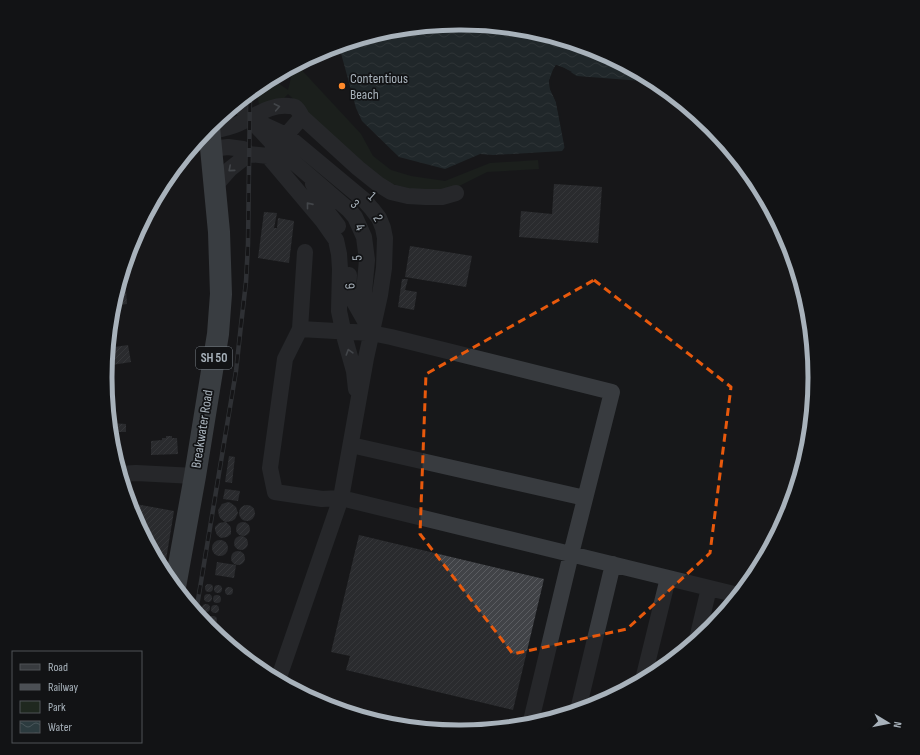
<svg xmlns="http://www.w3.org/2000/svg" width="920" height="755" viewBox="0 0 920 755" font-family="'Sofia Sans Condensed',sans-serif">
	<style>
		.green { fill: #1f281f }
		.water { fill: url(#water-waves) }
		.pier { fill: #17181a }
		.building { fill: url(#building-hatch) }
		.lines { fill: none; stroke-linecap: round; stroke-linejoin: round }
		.minor { stroke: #383b3f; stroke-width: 16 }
		.highway { stroke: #636a71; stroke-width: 22 }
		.rail-casing { stroke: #4b4f54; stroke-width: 4.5 }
		.rail { stroke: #121315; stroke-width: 3; stroke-dasharray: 9; stroke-linecap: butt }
		.oneway { stroke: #767c83 }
		.marked { fill: none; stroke: #e8590c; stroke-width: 3; stroke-dasharray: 8 5; stroke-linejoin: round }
		.poi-dot { fill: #ff892a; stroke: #121315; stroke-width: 1.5 }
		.labels { text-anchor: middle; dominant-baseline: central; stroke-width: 3.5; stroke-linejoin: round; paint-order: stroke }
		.shield { fill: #121315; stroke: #7b8289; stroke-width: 1 }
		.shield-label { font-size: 13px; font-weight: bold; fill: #a8b2bb }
		.poi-label { font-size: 14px; fill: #a8b2bb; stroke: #121315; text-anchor: start }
		.street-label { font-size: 14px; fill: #a8b2bb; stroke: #121315 }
		.rim { fill: none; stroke: #a8b2bb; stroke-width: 5 }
	</style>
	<defs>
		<pattern id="water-waves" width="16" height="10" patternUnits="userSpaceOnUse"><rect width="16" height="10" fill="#2c3b3f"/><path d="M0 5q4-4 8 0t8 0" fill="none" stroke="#485559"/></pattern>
		<pattern id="building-hatch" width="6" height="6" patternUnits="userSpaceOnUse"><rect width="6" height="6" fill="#414347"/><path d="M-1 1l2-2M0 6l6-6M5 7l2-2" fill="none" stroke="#5a5c60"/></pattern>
	</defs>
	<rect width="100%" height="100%" fill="#17181a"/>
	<!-- green -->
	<path class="green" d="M 297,65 L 361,134 L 373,156 L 391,170 L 411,176 L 445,181 L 490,163 L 538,160 L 539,169 L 487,172 L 451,190 L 424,192 L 388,183 L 371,172 L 288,94 L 280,102 L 259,104 L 256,89 L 263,83 L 271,78 L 288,90 L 291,78 L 287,70 Z"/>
	<!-- water -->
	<path class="water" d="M 460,23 L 529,30 L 596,50 L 655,82 L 577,76 L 564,68 L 556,65 L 553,70 L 549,81 L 550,89 L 556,102 L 565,147 L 562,151 L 493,155 L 480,154 L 445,169 L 399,157 L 362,121 L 356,108 L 339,46 L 391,30 Z"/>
	<!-- pier -->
	<path class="pier" d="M 556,65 L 564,68 L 572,72 L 569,73 L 557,67 L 551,82 L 552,89 L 558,102 L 567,147 L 565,150 L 556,102 L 550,89 L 549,81 L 553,70 Z"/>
	<!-- building -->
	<path class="building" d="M 554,184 L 602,187 L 598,243 L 519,237 L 521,211 L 552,214 Z
		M 264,212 L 277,213 L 274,228 L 277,228 L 278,218 L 294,221 L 289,263 L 258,258 Z
		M 410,246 L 472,256 L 466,287 L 405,277 Z
		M 402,279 L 408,279 L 405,290 L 417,292 L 414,310 L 398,307 Z
		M 126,290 L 127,304 L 114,306 L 114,308 L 112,308 L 118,291 Z
		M 128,345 L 131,362 L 112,365 L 110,355 L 108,355 L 108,348 Z
		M 110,423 L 126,424 L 126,432 L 115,432 L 115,441 L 120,441 L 120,448 L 113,448 Z
		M 166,436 L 172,436 L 172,438 L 177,438 L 178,454 L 151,455 L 151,441 L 162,440 L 162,438 L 166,438 Z
		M 229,456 L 235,457 L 232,483 L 225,482 Z
		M 225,489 L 240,491 L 238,501 L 223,499 Z
		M 228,502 L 231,503 L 236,507 L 238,513 L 235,519 L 232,521 L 226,522 L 230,526 L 231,528 L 231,534 L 227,537 L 221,538 L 217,535 L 215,530 L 215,527 L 219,523 L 225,522 L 221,519 L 219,516 L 218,510 L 222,504 Z
		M 130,503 L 174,511 L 164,572 L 132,513 Z
		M239 513a8 8 0 1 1 16 0a8 8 0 1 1-16 0Z
		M236 529a7 7 0 1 1 14 0a7 7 0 1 1-14 0Z
		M 359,535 L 544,579 L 513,710 L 346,670 L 350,656 L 331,652 Z
		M234 543a7 7 0 1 1 14 0a7 7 0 1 1-14 0Z
		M212 548a8 8 0 1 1 16 0a8 8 0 1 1-16 0Z
		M231 558a7 7 0 1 1 14 0a7 7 0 1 1-14 0Z
		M 217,562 L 236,565 L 234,578 L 215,575 Z
		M205 588a4 4 0 1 1 8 0a4 4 0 1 1-8 0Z
		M214 589a4 4 0 1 1 8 0a4 4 0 1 1-8 0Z
		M225 591a4 4 0 1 1 8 0a4 4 0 1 1-8 0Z
		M204 598a4 4 0 1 1 8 0a4 4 0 1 1-8 0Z
		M213 599a4 4 0 1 1 8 0a4 4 0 1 1-8 0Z
		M202 608a4 4 0 1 1 8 0a4 4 0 1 1-8 0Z
		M211 609a4 4 0 1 1 8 0a4 4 0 1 1-8 0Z
		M201 618a4 4 0 1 1 8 0a4 4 0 1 1-8 0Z
		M209 620a4 4 0 1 1 8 0a4 4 0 1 1-8 0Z"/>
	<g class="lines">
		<!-- minor -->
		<path class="minor" d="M 237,104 L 243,109 L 249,118 L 276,147 L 349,210 L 355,217 L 364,237 L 367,260 L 364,292 L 370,326
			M 249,118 L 286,135 L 364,200 L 372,209 L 379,218 L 383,228 L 385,238 L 384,268 L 380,295 L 366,358 L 341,498 L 278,680
			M 209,132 C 220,129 232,128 242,122 C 257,115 271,104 289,106 C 292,106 296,107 297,109 C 299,111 301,115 302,117 L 358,168 L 378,184 L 391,192 L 408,196 L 426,197 L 442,197 L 456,193
			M 211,149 L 228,147 L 243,149 L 249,154
			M 268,156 L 322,220 L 336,240 L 339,254 L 340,269 L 339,311 L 345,339 L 354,371 L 356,389
			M 313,184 L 319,194 L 328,213 L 338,226
			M 215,186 L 230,169 L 249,154 L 268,156 L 302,117
			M 305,252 L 300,329 L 285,359 L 270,468 L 275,492 L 322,499 L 341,498 L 738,595
			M 349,275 L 348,291 L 365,321
			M 300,329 L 371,333 L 391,337 L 612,392 L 571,554 L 530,725
			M 351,445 L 585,498
			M 120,474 L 136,473 L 195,476
			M 697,639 L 709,588
			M 643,680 L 668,578
			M 578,710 L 613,564"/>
		<!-- highway -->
		<path class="highway" d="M 175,587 L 195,476 L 218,334 L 221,294 L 219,232 L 209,127"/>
		<defs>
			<path id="rail" d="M 196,612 L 236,371 L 241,325 L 246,282 L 248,244 L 250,94"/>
		</defs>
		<!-- rail casing -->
		<use href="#rail" class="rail-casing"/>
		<!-- rail -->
		<use href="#rail" class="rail"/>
	</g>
	<!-- one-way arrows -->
	<defs><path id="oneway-chevron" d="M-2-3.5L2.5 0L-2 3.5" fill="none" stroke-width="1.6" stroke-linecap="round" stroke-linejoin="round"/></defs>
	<g class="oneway">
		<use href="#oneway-chevron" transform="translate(277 107) rotate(-11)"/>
		<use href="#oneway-chevron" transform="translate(231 169) rotate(139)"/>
		<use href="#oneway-chevron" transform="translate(309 205) rotate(-129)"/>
		<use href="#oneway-chevron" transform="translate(349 352) rotate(-107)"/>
	</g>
	<!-- marked area -->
	<path d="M0 0H920V755H0ZM 594,280 L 731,387 L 710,553 L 627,629 L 513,654 L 420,534 L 426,374 Z" fill="#17181a" fill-opacity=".55" fill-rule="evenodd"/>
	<path class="marked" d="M 594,280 L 731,387 L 710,553 L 627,629 L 513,654 L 420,534 L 426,374 Z"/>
	<!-- markers -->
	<circle class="poi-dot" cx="342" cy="86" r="4"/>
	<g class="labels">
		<!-- shield labels -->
		<rect class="shield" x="196" y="347" width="36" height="22" rx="3"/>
		<g class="shield-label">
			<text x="214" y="358">SH 50</text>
		</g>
		<!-- poi labels -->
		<g class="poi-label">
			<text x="350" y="78">Contentious<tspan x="350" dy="16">Beach</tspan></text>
		</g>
		<!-- street labels -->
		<g class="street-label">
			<text transform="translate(372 196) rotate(42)">1</text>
			<text transform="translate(355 204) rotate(44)">3</text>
			<text transform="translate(378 218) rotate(61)">2</text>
			<text transform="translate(360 227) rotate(66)">4</text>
			<text transform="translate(357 258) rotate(-94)">5</text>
			<text transform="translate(350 286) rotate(-95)">6</text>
			<text transform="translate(202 429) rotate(-81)">Breakwater Road</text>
		</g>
	</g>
	<!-- crop -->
	<path d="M0 0H920V755H0ZM459 30H461A347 347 0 0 1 808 377V378A347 347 0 0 1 461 725H459A347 347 0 0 1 112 378V377A347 347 0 0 1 459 30Z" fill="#121315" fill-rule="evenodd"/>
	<path class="rim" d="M459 30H461A347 347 0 0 1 808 377V378A347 347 0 0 1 461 725H459A347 347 0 0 1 112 378V377A347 347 0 0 1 459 30Z"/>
	<!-- legend -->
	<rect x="12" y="651" width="130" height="92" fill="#121315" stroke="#4e5357"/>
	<rect x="20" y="664" width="20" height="6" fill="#383b3f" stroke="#4e5357"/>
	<text x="48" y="671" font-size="12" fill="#a8b2bb">Road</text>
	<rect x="20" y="684" width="20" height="6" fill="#4b4f54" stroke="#4e5357"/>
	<text x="48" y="691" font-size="12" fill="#a8b2bb">Railway</text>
	<rect x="20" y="701" width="20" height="12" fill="#1f281f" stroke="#4e5357"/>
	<text x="48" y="711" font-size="12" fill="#a8b2bb">Park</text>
	<rect x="20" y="721" width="20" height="12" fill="url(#water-waves)" stroke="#4e5357"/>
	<text x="48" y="731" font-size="12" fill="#a8b2bb">Water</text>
	<!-- north arrow -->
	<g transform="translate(888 723) rotate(100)" stroke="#121315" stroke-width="3" paint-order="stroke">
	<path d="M0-3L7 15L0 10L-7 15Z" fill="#a8b2bb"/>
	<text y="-6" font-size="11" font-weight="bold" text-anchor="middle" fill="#a8b2bb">N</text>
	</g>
</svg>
